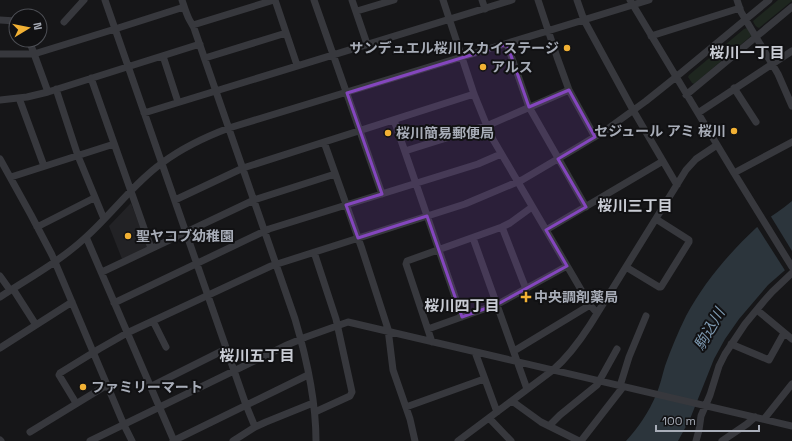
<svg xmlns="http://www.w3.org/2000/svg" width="792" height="441" viewBox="0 0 792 441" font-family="'Space Grotesk','Noto Sans JP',sans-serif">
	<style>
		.built { fill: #222225 }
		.green { fill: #1e261f }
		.water { fill: #2c353c }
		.pier { fill: #161618 }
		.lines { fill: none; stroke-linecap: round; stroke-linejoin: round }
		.minor { stroke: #37383d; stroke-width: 7 }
		.marked { fill: #8446be; fill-opacity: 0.2; stroke: #8446be; stroke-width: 3; stroke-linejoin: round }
		.poi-dot { fill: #f2b134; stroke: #111113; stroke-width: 1.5 }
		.labels { text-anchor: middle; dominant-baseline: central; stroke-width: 4; stroke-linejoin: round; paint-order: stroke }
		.poi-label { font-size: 14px; font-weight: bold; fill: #a8adb8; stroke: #111113; text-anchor: start }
		.neighbourhood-label { font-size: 15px; font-weight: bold; fill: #c9ccd4; stroke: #111113 }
		.water-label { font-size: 15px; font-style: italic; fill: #7f9bb3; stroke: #111113 }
	</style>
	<rect width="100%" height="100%" fill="#161618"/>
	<!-- built -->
	<path class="built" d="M 131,203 L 147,245 L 147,248 L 122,259 L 109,226 Z"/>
	<!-- green -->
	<path class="green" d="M 778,0 L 792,0 L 792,1 L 759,28 C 756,27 754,24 753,21 Z
		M 747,28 L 751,35 L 751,36 L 694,84 L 692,83 L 688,77 L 689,75 L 744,29 Z"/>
	<!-- water -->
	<path class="water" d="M 792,201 L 792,264 L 768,285 L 739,319 L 725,339 L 714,359 L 690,419 L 678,441 L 626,441 C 638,428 649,412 656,395 C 660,386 662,376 665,366 C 671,349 678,332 686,316 C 703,284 729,253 756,228 C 767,218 781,211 792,201 Z"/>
	<!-- pier -->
	<path class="pier" d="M 770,215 L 792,251 L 792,267 L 786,272 L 756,225 Z"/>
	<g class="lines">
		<!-- minor -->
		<path class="minor" d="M 105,0 L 246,405 L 255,427
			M 182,0 C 184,6 186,13 189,19 C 191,23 194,26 195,31 L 295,319 C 306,356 316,402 316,441
			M 275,0 L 297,65
			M 314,0 L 382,194
			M 352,0 L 367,44
			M 443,0 L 474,94 L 491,136 L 590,305 L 597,313
			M 482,0 L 485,9
			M 538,0 L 557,57 L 569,90 L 595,137
			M 577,0 L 584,20 L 633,110
			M 630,0 L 734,173 L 792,267
			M 737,0 L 741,12 L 778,74 L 792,106
			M 357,11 L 394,0
			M 0,20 L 16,21
			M 64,22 L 84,0
			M 193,25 L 274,0
			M 651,36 L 740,8
			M 29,40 L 48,92
			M 507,44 L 529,107 L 586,207
			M 0,54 L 34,54 L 115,29 L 184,7
			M 163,56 L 178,102
			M 205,58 L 286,33
			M 91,78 L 151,248
			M 734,88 L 756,122
			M 56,89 L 78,156 L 104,219
			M 686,95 L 792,7
			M 19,98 L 44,166
			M 0,100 L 27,97 L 48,92 L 200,44
			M 633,110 L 677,185
			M 144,113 L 512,0
			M 698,113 L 792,51
			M 394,120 L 462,317
			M 324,142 L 362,249 L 388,329 L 393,370 L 410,419 L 415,441
			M 405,151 L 491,124 L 569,90
			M 0,159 L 31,215 L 52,255 L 124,425 L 132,441
			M 734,173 L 792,142
			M 11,177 L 114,144
			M 175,200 L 243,168 L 474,94
			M 37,227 L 94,198
			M 502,227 L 526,289
			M 546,230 L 663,161
			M 86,237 L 174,441
			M 473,238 L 527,389
			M 314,252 L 336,319 L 352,392 L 350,396 L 315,412
			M 626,267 L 659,287 L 661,287 L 689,242 L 689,240 L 656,219
			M 102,272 L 254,200 L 335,174
			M 0,276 L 10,290
			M 13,289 L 36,325
			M 0,297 C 29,278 60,261 85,238 C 111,215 134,183 162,163 C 182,148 205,137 229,128 L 649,0
			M 114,303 L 269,229 L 478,164 L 501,154
			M 757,310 L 792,339
			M 153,321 L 166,347
			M 428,329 L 498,304 L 567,266
			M 432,342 L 406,264 L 407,261 L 502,227 L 510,223 L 532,207
			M 731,344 L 769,360 L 784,333
			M 0,348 L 72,302
			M 514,351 L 590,305
			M 475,352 L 497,412
			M 620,386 L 629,357 L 646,316
			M 150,387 L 226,349
			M 512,401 L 541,422 L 579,441
			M 76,403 L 59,375 L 60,373 L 99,349 L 127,333 L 271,266 L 465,204 L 522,180 L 578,147 L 606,130 L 646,101 L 676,77 L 769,0
			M 406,407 L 484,379
			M 489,418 L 511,441
			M 764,419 L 792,384
			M 549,426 L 560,415 L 597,385 L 617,349
			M 30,432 L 107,385
			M 0,440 L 1,441
			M 90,441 L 287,345 L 306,337 L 348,322 L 792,426
			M 173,441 L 308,375
			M 233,441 L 255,427 L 266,422 L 313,403
			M 458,441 L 553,370 C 568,357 579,342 590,325 L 686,170 L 696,159 L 717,145
			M 581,441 L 623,387
			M 696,441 L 699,430 L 701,416 L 710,395 L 719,366 L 725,354 L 745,324 L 764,301 L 772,292 L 792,273
			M 722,441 L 747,424 L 755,417"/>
	</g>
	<!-- marked area -->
	<path class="marked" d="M 507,44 L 529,107 L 569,90 L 595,137 L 558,159 L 586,207 L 546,230 L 567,266 L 498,304 L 462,317 L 427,216 L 358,238 L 346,205 L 382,194 L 347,93 Z"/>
	<!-- markers -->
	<g class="poi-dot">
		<circle cx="567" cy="48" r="4"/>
		<circle cx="483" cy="67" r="4"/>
		<circle cx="734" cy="131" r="4"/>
		<circle cx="388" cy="133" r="4"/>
		<circle cx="128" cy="236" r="4"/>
		<path d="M524 291h4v4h4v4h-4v4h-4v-4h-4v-4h4z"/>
		<circle cx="83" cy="387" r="4"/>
	</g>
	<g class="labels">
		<!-- poi labels -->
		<g class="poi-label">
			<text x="559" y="48" text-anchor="end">サンデュエル桜川スカイステージ</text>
			<text x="491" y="67">アルス</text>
			<text x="726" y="131" text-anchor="end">セジュール アミ 桜川</text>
			<text x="396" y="133">桜川簡易郵便局</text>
			<text x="136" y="236">聖ヤコブ幼稚園</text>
			<text x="534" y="297">中央調剤薬局</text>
			<text x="91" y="387">ファミリーマート</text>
		</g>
		<!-- neighbourhood labels -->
		<g class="neighbourhood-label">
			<text x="747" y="52">桜川一丁目</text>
			<text x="635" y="205">桜川三丁目</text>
			<text x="462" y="305">桜川四丁目</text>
			<text x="257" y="355">桜川五丁目</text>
		</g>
		<!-- water labels -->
		<g class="water-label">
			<text transform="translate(709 329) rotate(-60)">駒込川</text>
		</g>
	</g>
	<!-- north arrow -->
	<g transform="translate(28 28) rotate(80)"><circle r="19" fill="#111113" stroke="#4d4f55"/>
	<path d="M0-3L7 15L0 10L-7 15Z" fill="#f2b134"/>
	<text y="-6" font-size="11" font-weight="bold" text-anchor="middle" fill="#a8adb8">N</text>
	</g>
	<!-- scale -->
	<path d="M656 425v6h103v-6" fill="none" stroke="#a8adb8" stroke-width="2"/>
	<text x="662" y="425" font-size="12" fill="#a8adb8" stroke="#111113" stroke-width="3" paint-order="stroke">100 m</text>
</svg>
